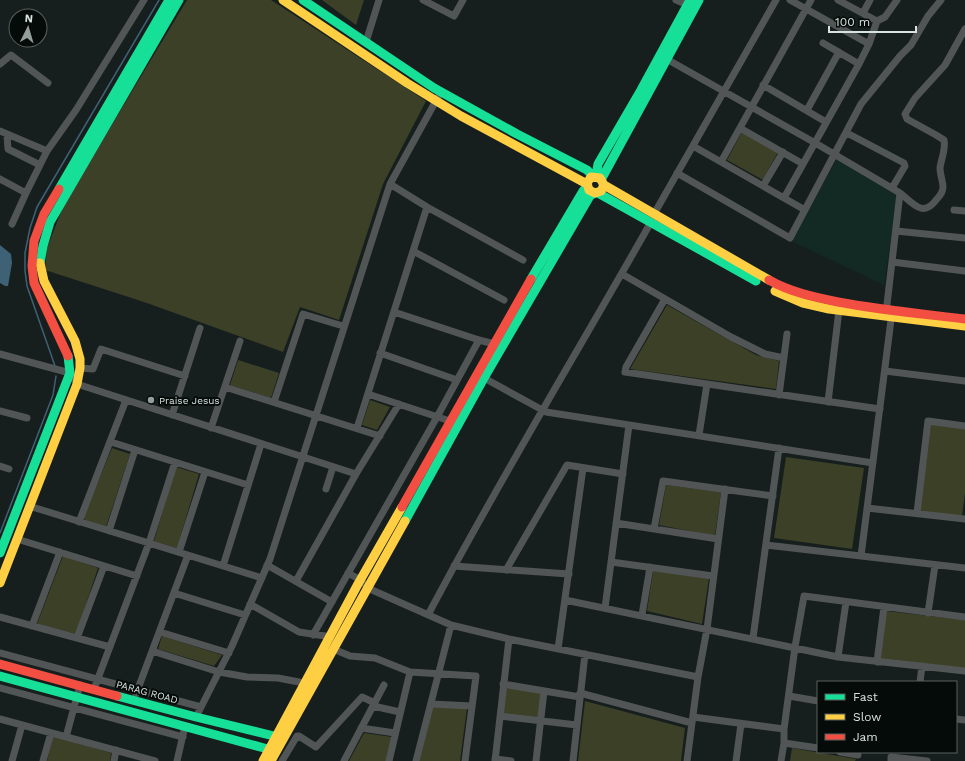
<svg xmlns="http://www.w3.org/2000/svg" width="965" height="761" viewBox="0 0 965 761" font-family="'Work Sans',sans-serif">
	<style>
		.built { fill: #122924 }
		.green { fill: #3b4027 }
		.water { fill: #3f6176 }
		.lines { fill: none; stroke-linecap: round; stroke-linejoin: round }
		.stream { stroke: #3f6176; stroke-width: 1.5 }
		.street { stroke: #515555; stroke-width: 7 }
		.fast { stroke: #16e098; stroke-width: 9 }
		.slow { stroke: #ffcf43; stroke-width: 9 }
		.jam { stroke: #f24e42; stroke-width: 9 }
		.poi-dot { fill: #949e9b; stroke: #050b09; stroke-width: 1.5 }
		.labels { text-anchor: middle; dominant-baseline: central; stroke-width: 4; stroke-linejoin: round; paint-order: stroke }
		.poi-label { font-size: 10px; fill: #d8e2df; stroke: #050b09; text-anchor: start }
		.street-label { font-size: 10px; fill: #d8e2df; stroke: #050b09 }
	</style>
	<rect width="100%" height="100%" fill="#161f1d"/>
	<!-- built -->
	<path class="built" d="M 837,159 L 898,194 L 884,285 L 791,241 Z"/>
	<!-- green -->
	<path class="green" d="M 187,0 L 271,0 L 426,101 L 383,184 L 339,320 L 300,307 L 283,352 L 144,302 L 45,270 L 47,248 L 64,204 Z
		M 322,0 L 364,0 L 356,25 Z
		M 742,132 L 778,152 L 763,180 L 727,160 Z
		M 667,305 L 756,355 L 779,361 L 776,389 L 630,369 Z
		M 238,360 L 279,373 L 271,398 L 230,385 Z
		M 370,400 L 390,407 L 377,430 L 362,425 Z
		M 931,424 L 965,428 L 965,493 L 962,516 L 920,511 Z
		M 112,448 L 130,454 L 106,527 L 83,519 Z
		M 786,457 L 864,468 L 852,549 L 774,538 Z
		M 176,467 L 199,474 L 177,548 L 154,541 Z
		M 666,485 L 721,492 L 715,536 L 659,525 Z
		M 63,556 L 98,568 L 76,634 L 37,624 Z
		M 653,571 L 709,578 L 702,624 L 647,611 Z
		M 886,611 L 965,620 L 965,669 L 880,659 Z
		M 162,636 L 222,655 L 214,666 L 158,649 Z
		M 506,687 L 545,693 L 541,721 L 503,715 Z
		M 585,701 L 685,728 L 681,761 L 578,761 Z
		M 433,707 L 467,708 L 460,761 L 419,761 Z
		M 364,733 L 392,737 L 386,761 L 349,761 Z
		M 53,736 L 111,753 L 110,761 L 47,761 Z
		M 792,748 L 856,759 L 855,761 L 790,761 Z"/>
	<!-- water -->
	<path class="water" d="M 0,245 L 11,254 L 12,263 L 8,286 L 5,286 L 0,283 Z"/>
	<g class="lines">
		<!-- stream -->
		<path class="stream" d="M 55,366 L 27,286 L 25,271 L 25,253 L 30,228 L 37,207 L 159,0
			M 0,533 L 53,395 L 56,376"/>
		<!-- street -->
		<path class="street" d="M 423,0 L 454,16 L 463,0
			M 676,0 L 688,5
			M 790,0 L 869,44
			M 838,0 L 877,21 L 885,17 L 897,0
			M 863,13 L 870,0
			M 366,42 L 379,0
			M 823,43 L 859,64
			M 663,57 L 817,144 L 900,193 L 886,313
			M 0,64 L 11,55 L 48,83
			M 763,85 L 826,122
			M 807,110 L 839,52
			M 740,128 L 803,164
			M 0,131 L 47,151
			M 847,133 L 904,163 L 905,166 L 892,188
			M 7,135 L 8,149 L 40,165
			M 693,146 L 805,210
			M 721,162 L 811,0
			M 677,173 L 790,238 L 861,104 L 900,56 L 911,45 L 928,16 L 941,0
			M 0,179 L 26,193 L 12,224
			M 390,184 L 427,207 L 523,260
			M 763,186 L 783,152
			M 26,193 L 47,151 L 76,110 L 144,0
			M 900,193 C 913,203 923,218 936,200 C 939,197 943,192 943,187 C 943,181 940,175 940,168 C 941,159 946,150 944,140 L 936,135 L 907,119 L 905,114 L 915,98 L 945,65 L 965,29
			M 784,198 L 859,64 L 869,44 L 877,21
			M 954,210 L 965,211
			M 654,214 L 776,0
			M 896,231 L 965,238
			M 413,251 L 504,300
			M 892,262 L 965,271
			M 622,274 L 731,337 L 765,354 L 784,358
			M 665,299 L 626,367 L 625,372 L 880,409
			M 394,312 L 479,340 L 498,345
			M 380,353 L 457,380
			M 0,354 L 70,373 L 77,384 L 356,474
			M 80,368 L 93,369 L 101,349 L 185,376
			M 885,371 L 965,381
			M 484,378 L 546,412 L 873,463
			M 225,387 L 380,436
			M 368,394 L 453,422
			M 779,395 L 787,334
			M 274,402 L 303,314 L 343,326
			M 828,402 L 839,310
			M 0,411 L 27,418
			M 172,415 L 200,328
			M 211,428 L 240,341
			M 357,428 L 427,207
			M 699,435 L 707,384
			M 111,442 L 248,485
			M 0,466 L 9,469
			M 326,489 L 333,467
			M 29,506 L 262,578
			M 867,508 L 965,519
			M 917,513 L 928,421 L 965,426
			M 79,522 L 126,400
			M 616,523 L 718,539
			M 654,529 L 663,481 L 773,496
			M 109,531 L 135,450
			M 17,539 L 137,576
			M 766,545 L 965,568
			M 179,552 L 205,472
			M 861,556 L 892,312
			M 611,562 L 713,576
			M 267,565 L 332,602
			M 223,566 L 261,444
			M 454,566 L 569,574
			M 506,570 L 567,465 L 623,474
			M 348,573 L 357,578 L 372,590 L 451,625 L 509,639 L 698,677 L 707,629 L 725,489
			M 296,581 L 356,474 L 399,404
			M 174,593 L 245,615
			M 565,600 L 838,657 L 965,671
			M 250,604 L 299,632 L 325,636
			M 605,608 L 629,425
			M 928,613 L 935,565
			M 428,615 C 498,482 577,353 651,222
			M 642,615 L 650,567
			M 0,617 L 110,647
			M 32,626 L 60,552
			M 160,632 L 229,653
			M 313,635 L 437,417 L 479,340
			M 77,638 L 104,566
			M 753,638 L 779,448
			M 558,649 L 583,468
			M 152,651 L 219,672 L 247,677 L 278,678 L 299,682
			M 338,651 L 350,656 L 375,658 L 410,672
			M 0,653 L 201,707
			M 838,657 L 846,602
			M 877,662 L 884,607
			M 920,682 L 922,666
			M 503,684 L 580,697
			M 0,688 L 183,737
			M 94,689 L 149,543 L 175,462
			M 580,693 L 692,723
			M 136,694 L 188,555
			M 789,696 L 818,701
			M 431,704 L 472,706
			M 373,706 L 400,712
			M 500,716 L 577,725
			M 196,717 L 232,646 L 270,559 L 390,184 L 438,97
			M 693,717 L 784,729
			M 0,719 L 155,761
			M 956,719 L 965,720
			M 361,728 L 395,733
			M 66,737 L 80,685
			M 784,743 L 818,748
			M 840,752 L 858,755
			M 495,759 L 511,761
			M 12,761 L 22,725
			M 43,761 L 51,733
			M 114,761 L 116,750
			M 177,761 L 185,726
			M 282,761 L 297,736 L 299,736 L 316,747 L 362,697 L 375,703
			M 344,761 L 384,685
			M 389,761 L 410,672 L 476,676 L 465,761
			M 416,761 L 451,625
			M 495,761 L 509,639
			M 536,761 L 544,691
			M 573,761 L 585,654
			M 687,761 L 698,677
			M 736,761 L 741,724
			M 781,761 L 784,743 L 784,729 L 795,647 L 804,596 L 965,617
			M 891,761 L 891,757 L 927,761"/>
		<!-- fast -->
		<path class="fast" d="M 303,0 L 434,88 L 517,134 L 587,170 L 593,176
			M 596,176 L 598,164 L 641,90 L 690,0
			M 602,178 L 699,0
			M 59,189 L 169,0
			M 598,193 L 756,281
			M 40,263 L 43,246 L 50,222 L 179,0
			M 531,279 L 583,191 L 587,187
			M 405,521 L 484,378 L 590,196 L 595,193
			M 0,553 L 70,373 L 68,356
			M 0,676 L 264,748 L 274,752
			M 117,696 L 196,717 L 282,738"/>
		<!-- slow -->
		<path class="slow" d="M 283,0 L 407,83 L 461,116 L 587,184
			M 604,185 L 601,191 L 595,193 L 589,190 L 587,183 L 591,177 L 600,178 L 604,185 L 769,280
			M 775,291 L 803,303 L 829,309 L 965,326
			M 0,583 L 77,384 L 80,368 L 80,359 L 75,341 L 44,281 L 40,263
			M 263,761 L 358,584 L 402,507
			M 271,761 L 405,521"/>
		<!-- jam -->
		<path class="jam" d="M 59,189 L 44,214 L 34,241 L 32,266 L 34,283 L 68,356
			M 769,280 C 790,292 814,297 838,302 C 880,310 923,314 965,319
			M 402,507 L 531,279
			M 0,664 L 117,696"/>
	</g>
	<!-- markers -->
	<circle class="poi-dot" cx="151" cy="400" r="4"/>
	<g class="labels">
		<!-- poi labels -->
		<g class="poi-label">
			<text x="159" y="400">Praise Jesus</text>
		</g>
		<!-- street labels -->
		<g class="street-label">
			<text transform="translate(147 692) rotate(15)">PARAG ROAD</text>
		</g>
	</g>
	<!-- legend -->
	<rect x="817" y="681" width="140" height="72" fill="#050b09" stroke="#59615f"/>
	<rect x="825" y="694" width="20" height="6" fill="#16e098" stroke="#59615f"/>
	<text x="853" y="701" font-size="12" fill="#d8e2df">Fast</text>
	<rect x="825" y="714" width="20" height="6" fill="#ffcf43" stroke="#59615f"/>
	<text x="853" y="721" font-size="12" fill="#d8e2df">Slow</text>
	<rect x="825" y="734" width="20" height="6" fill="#f24e42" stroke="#59615f"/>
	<text x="853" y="741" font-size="12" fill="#d8e2df">Jam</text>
	<!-- north arrow -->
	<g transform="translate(28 28) rotate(5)"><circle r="19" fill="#050b09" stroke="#59615f"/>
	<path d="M0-3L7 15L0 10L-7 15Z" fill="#949e9b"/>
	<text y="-6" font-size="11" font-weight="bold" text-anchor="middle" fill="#d8e2df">N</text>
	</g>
	<!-- scale -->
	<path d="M829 26v6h87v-6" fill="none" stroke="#d8e2df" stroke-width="2"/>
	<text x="835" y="26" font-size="12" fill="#d8e2df" stroke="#050b09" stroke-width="3" paint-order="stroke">100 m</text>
</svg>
